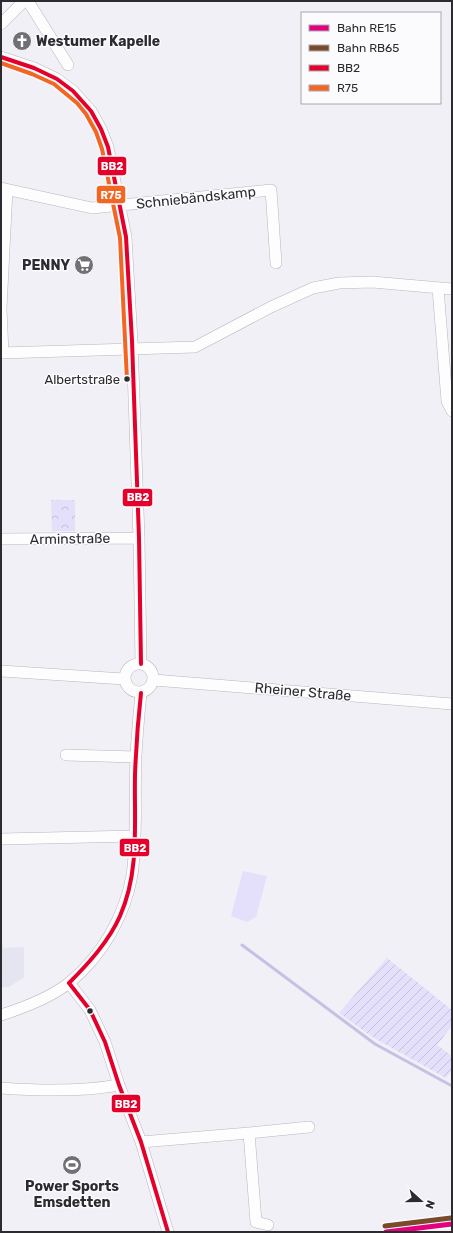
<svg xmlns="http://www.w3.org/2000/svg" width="453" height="1233" viewBox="0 0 453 1233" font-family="Rubik,sans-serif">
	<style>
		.built { fill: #e5e4f1 }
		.grass { fill: #e4e0fb }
		.park { fill: url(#park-crowns) }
		.garden { fill: url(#garden-furrows) }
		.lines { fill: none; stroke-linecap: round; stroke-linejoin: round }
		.stream { stroke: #c6c0e4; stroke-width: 3 }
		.minor-casing { stroke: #b7b7bc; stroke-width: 12 }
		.minor { stroke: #fdfdfe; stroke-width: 11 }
		.bus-1-casing { stroke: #fbfbfe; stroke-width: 7 }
		.bus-2-casing { stroke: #fbfbfe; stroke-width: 7 }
		.bus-1 { stroke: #e4002b; stroke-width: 4 }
		.bus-2 { stroke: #f26522; stroke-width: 4 }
		.rail-1-casing { stroke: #fbfbfe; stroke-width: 8 }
		.rail-2-casing { stroke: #fbfbfe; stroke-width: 8 }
		.rail-1 { stroke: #e5007d; stroke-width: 5 }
		.rail-2 { stroke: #7a4b2a; stroke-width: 5 }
		.bus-dot { fill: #2c2b30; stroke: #fbfbfe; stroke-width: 1.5 }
		.labels { text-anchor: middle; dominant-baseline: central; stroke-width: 3; stroke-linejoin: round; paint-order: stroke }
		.bus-label { font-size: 13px; fill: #2c2b30; stroke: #fbfbfe; text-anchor: end }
		.poi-label { font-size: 14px; font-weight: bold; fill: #2c2b30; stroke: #fbfbfe; text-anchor: start }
		.street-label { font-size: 14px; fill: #2c2b30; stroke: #fbfbfe }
		.line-badge { stroke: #fbfbfe; stroke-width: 1.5 }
		.badge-label { font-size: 11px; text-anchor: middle; font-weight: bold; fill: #fff }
	</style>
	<defs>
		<pattern id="park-crowns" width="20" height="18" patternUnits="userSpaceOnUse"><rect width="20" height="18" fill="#e4e0fb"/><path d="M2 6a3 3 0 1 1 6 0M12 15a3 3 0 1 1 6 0" fill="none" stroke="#c4c0d7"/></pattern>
		<pattern id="garden-furrows" width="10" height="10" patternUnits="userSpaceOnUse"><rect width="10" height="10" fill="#e4e0fb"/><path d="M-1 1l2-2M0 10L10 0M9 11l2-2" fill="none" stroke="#c4c0d7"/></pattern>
	</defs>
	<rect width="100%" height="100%" fill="#f0f0f6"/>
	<!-- built -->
	<path class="built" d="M 1,937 L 3,948 L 24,947 L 24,977 L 9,987 L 1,987 Z"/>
	<!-- grass -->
	<path class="grass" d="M 243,871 L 267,876 L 256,917 L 247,922 L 231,916 Z"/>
	<!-- park -->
	<path class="park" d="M 51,500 L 75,500 L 75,531 L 52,531 Z"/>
	<!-- garden -->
	<path class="garden" d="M 387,958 L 452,1010 L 452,1026 L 437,1045 L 452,1056 L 452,1070 L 446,1078 L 374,1038 L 339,1013 Z"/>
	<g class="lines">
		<!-- stream -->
		<path class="stream" d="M 242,945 L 375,1044 L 452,1086"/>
		<defs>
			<path id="minor" d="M 28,1 L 68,65
				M 1,24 L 24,1
				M 1,57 L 34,68 L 57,79 L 73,91 L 91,111 L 101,129 L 108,147 L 126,237 L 132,341 L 139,538 L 141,664
				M 1,188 L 92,208 L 271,190 L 276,263
				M 438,288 L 447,401 L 452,411
				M 1,353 L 195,347 L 271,307 L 313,288 L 339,283 L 372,282 L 452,289
				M 3,353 L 1,309 L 7,190
				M 1,539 L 139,538
				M125 678a14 14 0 1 1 28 0a14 14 0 1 1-28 0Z
				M 1,671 L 124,679
				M 154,680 L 452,704
				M 66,755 L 136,757
				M 1,839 L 135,836
				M 69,983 L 90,1010 L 105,1042 L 119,1085 L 141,1142 L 168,1232
				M 1,1015 C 23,1008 51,997 69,983 C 102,956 125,916 132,875 C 138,835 134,796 136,756 C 137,735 139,714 141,693
				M 1,1088 C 41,1091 80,1092 119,1085
				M 249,1133 L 256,1222 L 268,1225
				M 141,1142 L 249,1133 L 309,1127"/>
		</defs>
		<!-- minor casing -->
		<use href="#minor" class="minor-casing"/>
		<!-- minor -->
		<use href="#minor" class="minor"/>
		<defs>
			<path id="bus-1" d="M 1,57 L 34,68 L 57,79 L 73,91 L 91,111 L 101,129 L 108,147 L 126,237 L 132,341 L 139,538 L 141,664
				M 69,983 C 89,963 109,941 120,916 C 140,871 134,822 135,775 C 136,747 138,720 141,693
				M 69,983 L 90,1010 L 105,1042 L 119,1085 L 141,1142 L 168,1232"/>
			<path id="bus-2" d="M 1,63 L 32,74 L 54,84 L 77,103 L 86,114 L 96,132 L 102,149 L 120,238 L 127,380"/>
		</defs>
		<!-- bus-1 casing -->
		<use href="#bus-1" class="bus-1-casing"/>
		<!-- bus-2 casing -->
		<use href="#bus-2" class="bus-2-casing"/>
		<!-- bus-1 -->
		<use href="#bus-1" class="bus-1"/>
		<!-- bus-2 -->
		<use href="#bus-2" class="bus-2"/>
		<defs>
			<path id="rail-1" d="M 386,1232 L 452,1224"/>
			<path id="rail-2" d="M 385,1226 L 451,1218"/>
		</defs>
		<!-- rail-1 casing -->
		<use href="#rail-1" class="rail-1-casing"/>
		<!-- rail-2 casing -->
		<use href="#rail-2" class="rail-2-casing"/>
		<!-- rail-1 -->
		<use href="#rail-1" class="rail-1"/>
		<!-- rail-2 -->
		<use href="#rail-2" class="rail-2"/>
	</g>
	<!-- icons -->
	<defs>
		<symbol id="church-disc" viewBox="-11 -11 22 22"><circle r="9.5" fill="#717075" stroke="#fbfbfe"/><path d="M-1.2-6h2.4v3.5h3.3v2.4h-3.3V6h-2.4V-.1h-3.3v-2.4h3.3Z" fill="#fff"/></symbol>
		<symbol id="supermarket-disc" viewBox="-11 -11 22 22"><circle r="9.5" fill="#717075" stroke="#fbfbfe"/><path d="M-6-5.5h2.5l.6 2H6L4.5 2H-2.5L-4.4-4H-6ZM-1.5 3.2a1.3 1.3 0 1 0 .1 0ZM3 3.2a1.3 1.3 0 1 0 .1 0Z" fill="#fff"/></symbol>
		<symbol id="stadium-disc" viewBox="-11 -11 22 22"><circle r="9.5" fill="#717075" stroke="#fbfbfe"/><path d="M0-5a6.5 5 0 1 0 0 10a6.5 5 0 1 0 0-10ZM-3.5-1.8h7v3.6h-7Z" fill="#fff"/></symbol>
	</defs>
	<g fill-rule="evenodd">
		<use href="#church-disc" x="11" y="30" width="22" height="22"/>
		<use href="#supermarket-disc" x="73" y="254" width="22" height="22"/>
		<use href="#stadium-disc" x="61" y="1154" width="22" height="22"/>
	</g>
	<!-- markers -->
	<g class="bus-dot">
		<circle cx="127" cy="379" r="3.5"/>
		<circle cx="90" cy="1011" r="3.5"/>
	</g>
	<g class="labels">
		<!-- bus labels -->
		<g class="bus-label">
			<text x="120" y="379">Albertstraße</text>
		</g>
		<!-- poi labels -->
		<g class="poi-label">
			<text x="36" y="41">Westumer Kapelle</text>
			<text x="70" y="265" text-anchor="end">PENNY</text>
			<text x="72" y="1186" text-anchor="middle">Power Sports<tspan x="72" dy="16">Emsdetten</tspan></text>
		</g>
		<!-- street labels -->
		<g class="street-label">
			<text transform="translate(196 198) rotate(-6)">Schniebändskamp</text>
			<text transform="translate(70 539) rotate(-1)">Arminstraße</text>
			<text transform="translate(303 692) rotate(5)">Rheiner Straße</text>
		</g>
	</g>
	<g class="line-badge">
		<rect x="97" y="156" width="30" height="20" rx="4" fill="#e4002b"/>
		<rect x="96" y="185" width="30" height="19" rx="4" fill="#f26522"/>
		<rect x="122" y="488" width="31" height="19" rx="4" fill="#e4002b"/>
		<rect x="119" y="838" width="31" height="19" rx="4" fill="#e4002b"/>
		<rect x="111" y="1094" width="30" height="19" rx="4" fill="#e4002b"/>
	</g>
	<g class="badge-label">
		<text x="112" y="170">BB2</text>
		<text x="111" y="199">R75</text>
		<text x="138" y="501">BB2</text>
		<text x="135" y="852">BB2</text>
		<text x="126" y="1108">BB2</text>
	</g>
	<!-- border -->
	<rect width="453" height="1233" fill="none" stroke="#2c2b30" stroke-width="4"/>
	<!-- legend -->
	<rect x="301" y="12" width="140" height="92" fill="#fbfbfe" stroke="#a8a8ac"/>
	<rect x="309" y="25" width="20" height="6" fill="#e5007d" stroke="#a8a8ac"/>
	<text x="337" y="32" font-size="12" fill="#2c2b30">Bahn RE15</text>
	<rect x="309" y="45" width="20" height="6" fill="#7a4b2a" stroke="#a8a8ac"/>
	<text x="337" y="52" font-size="12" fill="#2c2b30">Bahn RB65</text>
	<rect x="309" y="65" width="20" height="6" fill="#e4002b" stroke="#a8a8ac"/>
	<text x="337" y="72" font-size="12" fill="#2c2b30">BB2</text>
	<rect x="309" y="85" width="20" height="6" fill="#f26522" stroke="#a8a8ac"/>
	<text x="337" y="92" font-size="12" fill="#2c2b30">R75</text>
	<!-- north arrow -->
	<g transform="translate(421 1201) rotate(111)" stroke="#fbfbfe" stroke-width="3" paint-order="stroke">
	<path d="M0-3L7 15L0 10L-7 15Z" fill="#2c2b30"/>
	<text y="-6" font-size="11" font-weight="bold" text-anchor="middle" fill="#2c2b30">N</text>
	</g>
</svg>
